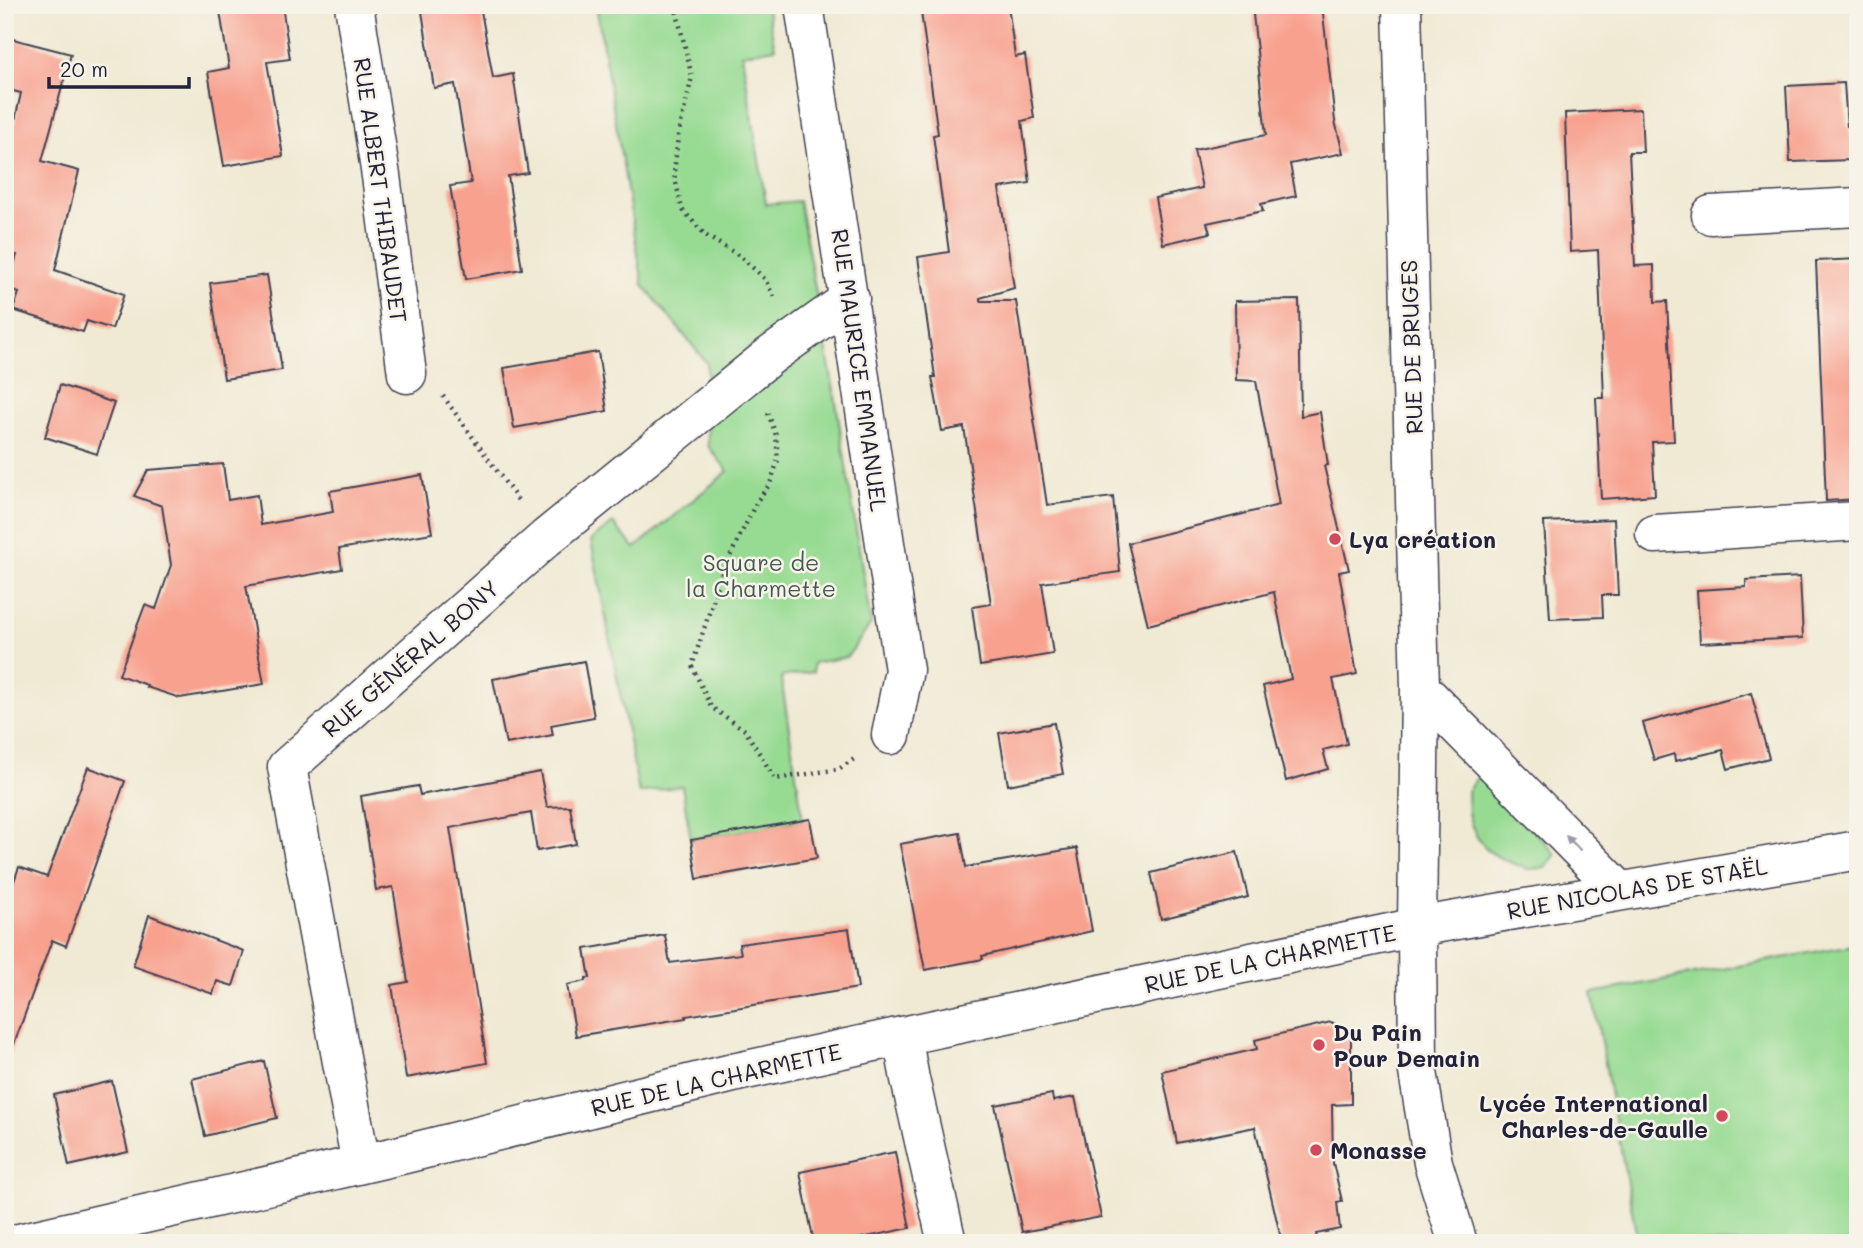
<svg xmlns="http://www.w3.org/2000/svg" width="1863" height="1248" viewBox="0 0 1863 1248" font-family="Mali,sans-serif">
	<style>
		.green { fill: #97db93; stroke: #5c7e67; stroke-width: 2 }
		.building { fill: #f8a18f }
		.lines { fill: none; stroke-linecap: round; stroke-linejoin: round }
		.minor-casing { stroke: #414052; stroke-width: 41 }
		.path { stroke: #414052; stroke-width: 4.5; stroke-dasharray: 2 5; stroke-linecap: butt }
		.minor { stroke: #fff; stroke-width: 38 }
		.oneway { fill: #9c9ca7 }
		.poi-dot { fill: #d1495b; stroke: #f7f3e8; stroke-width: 2.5 }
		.labels { text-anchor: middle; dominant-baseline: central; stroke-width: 5; stroke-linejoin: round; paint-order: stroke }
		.street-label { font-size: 23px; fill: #22223b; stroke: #f7f3e8 }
		.poi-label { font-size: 23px; font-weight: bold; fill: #22223b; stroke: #f7f3e8; text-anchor: start }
		.park-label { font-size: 23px; fill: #455a55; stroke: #f7f3e8 }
	</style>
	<rect width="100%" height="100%" fill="#f7f3e8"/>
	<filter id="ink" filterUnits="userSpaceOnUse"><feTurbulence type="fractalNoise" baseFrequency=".0143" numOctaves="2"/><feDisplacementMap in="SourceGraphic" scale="14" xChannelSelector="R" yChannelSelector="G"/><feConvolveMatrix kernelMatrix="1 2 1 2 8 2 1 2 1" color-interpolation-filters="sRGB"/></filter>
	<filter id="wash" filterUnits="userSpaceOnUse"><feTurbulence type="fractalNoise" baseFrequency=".00686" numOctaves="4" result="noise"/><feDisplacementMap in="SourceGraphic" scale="28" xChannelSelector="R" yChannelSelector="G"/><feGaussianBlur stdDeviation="1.57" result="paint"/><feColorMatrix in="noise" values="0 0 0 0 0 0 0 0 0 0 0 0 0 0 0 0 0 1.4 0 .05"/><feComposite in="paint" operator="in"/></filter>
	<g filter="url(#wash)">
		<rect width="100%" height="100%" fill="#f0ead4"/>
		<!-- green -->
		<path class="green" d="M 596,5 L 766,5 L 775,48 L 742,54 L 766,204 L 799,201 L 835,396 L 871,624 L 847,657 L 813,663 L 813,672 L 781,677 L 803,820 L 691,840 L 682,786 L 639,793 L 591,540 L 613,523 L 635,548 L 728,471 L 708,446 L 707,363 L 643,285 Z
			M 1480,774 L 1556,854 L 1545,868 L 1527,869 L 1502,859 L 1487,850 L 1477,837 L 1471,824 L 1468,812 L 1467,791 Z
			M 1858,944 L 1858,1243 L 1638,1243 L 1592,993 Z"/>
		<g id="blocks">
			<!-- building -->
			<path class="building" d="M 219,5 L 282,5 L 290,59 L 267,62 L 283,156 L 224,166 L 208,72 L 229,68 Z
				M 421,5 L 480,5 L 493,78 L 513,74 L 528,173 L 508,176 L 522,269 L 466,279 L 450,186 L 471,183 L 455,84 L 434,88 Z
				M 920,5 L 1008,5 L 1015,57 L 1025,55 L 1034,118 L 1022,121 L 1030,183 L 999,188 L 1014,288 L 980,298 L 980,301 L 1016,301 L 1047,505 L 1113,497 L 1120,572 L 1042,583 L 1053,654 L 980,666 L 972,607 L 991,604 L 964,427 L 942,431 L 932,377 L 935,377 L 918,257 L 949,252 L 933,135 L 938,134 Z
				M 1252,5 L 1322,5 L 1335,121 L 1343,153 L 1290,164 L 1296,196 L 1261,204 L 1263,211 L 1207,223 L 1210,233 L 1163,244 L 1155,198 L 1202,188 L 1194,150 L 1266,135 Z
				M 5,37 L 71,54 L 42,161 L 79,171 L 55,270 L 124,294 L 112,329 L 87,321 L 83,332 L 13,310 L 19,293 L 7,289 L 17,255 L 5,253 L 5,151 L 8,152 L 21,93 L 5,89 Z
				M 1844,83 L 1847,126 L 1850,126 L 1852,160 L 1790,162 L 1786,86 Z
				M 1641,109 L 1643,152 L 1629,152 L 1635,266 L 1654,265 L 1655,302 L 1667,301 L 1674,441 L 1652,442 L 1655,495 L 1601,499 L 1596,398 L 1604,398 L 1598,250 L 1570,252 L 1565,113 Z
				M 1858,259 L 1858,499 L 1826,501 L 1816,261 Z
				M 267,275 L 282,370 L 224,379 L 210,283 Z
				M 1299,300 L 1301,416 L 1320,412 L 1328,465 L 1324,466 L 1349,570 L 1339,572 L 1357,674 L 1333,679 L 1347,744 L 1323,750 L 1328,769 L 1286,781 L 1263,686 L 1291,679 L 1274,592 L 1148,625 L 1128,543 L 1279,505 L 1256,381 L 1236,380 L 1235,301 Z
				M 598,352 L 607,411 L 514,428 L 504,368 Z
				M 60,385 L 114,403 L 97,454 L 45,437 Z
				M 223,464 L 228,500 L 257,495 L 261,525 L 333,512 L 330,491 L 422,475 L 432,533 L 339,549 L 342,569 L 246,586 L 264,684 L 180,698 L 146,687 L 147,685 L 119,675 L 145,605 L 156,609 L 171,565 L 162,506 L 134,496 L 148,470 Z
				M 1614,519 L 1618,595 L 1602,595 L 1603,617 L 1550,619 L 1544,522 Z
				M 1800,577 L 1803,638 L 1700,643 L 1697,590 L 1746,587 L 1746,580 Z
				M 584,661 L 594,717 L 551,725 L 553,735 L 506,744 L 493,679 Z
				M 1751,693 L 1769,758 L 1728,769 L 1723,750 L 1675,761 L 1674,754 L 1654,760 L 1643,723 Z
				M 1054,723 L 1063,774 L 1008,785 L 999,733 Z
				M 88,767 L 125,781 L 66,946 L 52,940 L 10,1055 L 5,1054 L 5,907 L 19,867 L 47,877 Z
				M 540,772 L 547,807 L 570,806 L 576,844 L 537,851 L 531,813 L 450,828 L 487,1063 L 406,1078 L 392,985 L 408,982 L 393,887 L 376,890 L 361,796 L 418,786 L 420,795 Z
				M 810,819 L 817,858 L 697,879 L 691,840 Z
				M 960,833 L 966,867 L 1077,848 L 1092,931 L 982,956 L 983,959 L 925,970 L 900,844 Z
				M 1237,852 L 1248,897 L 1161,919 L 1151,873 Z
				M 149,915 L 244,951 L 233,986 L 217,981 L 213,994 L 133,966 Z
				M 849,929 L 858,988 L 686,1016 L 686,1018 L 576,1036 L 567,985 L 586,981 L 586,978 L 590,978 L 585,949 L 665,935 L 670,963 L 741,954 L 739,944 Z
				M 1331,1022 L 1351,1032 L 1351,1104 L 1332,1105 L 1333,1163 L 1342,1201 L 1337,1202 L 1340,1229 L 1316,1234 L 1318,1243 L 1282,1243 L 1255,1127 L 1177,1143 L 1162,1071 L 1257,1049 L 1255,1040 Z
				M 264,1061 L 277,1118 L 205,1136 L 192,1079 Z
				M 112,1081 L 128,1152 L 69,1166 L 54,1095 Z
				M 1052,1094 L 1053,1101 L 1075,1097 L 1101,1217 L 1022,1232 L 995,1105 Z
				M 895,1152 L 910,1228 L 838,1243 L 814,1243 L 800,1172 Z"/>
		</g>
	</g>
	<g filter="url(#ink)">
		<use href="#blocks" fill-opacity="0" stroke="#414052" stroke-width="2"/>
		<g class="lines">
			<defs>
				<path id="minor" d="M 354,5 L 381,176 L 407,374
					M 804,5 L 904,670 L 891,735
					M 1402,5 L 1420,688 L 1417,927 L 1418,1072 L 1433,1163 L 1458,1243
					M 1711,215 L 1858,207
					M 1655,534 L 1858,521
					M 1420,688 L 1620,891
					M 902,1036 L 910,1079 L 947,1243
					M 361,1164 L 287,767 L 546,538 L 771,355 L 850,299
					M 19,1243 L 405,1154 L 737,1072 L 902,1036 L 1417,927 L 1858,850"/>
			</defs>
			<!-- minor casing -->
			<use href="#minor" class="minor-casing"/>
			<!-- path -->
			<path class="path" d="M 675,5 L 692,77 L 678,136 L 674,174 L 682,209 L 705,235 L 741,257 L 765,279 L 776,301
				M 443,396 L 520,503
				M 768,413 L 776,435 L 778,460 L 770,484 L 757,501 L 722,573 L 692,666 L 711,707 L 745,730 L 775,779 L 839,769 L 857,757"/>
			<!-- minor -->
			<use href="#minor" class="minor"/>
		</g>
		<!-- one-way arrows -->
		<defs><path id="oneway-solid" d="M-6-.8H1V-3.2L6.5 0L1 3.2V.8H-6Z" transform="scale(1.75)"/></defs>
		<use class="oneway" href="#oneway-solid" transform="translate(1573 843) rotate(-135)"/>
	</g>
	<!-- markers -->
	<g class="poi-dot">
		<circle cx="1335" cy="539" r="7"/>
		<circle cx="1319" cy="1045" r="7"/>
		<circle cx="1722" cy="1116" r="7"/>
		<circle cx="1316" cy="1150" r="7"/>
	</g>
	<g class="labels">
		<!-- street labels -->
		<g class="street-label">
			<text transform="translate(381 190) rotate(82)">RUE ALBERT THIBAUDET</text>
			<text transform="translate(1411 347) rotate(-92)">RUE DE BRUGES</text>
			<text transform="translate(860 370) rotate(82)">RUE MAURICE EMMANUEL</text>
			<text transform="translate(410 658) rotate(-41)">RUE GÉNÉRAL BONY</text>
			<text transform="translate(1637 888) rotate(-10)">RUE NICOLAS DE STAËL</text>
			<text transform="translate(1270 958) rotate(-12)">RUE DE LA CHARMETTE</text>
			<text transform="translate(716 1079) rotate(-13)">RUE DE LA CHARMETTE</text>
		</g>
		<!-- poi labels -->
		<g class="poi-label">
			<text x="1349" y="539">Lya création</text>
			<text x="1333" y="1032">Du Pain<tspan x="1333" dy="26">Pour Demain</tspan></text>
			<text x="1708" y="1103" text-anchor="end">Lycée International<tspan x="1708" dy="26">Charles-de-Gaulle</tspan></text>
			<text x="1330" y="1150">Monasse</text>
		</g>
		<!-- park labels -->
		<g class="park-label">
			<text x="761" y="562">Square de<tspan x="761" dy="26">la Charmette</tspan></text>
		</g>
	</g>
	<!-- margin -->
	<rect width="1863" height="1248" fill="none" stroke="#f7f3e8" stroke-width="28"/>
	<!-- scale -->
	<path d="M49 77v10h140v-10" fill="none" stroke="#22223b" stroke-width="3.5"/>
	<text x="60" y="77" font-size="21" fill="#22223b" stroke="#f7f3e8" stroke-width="5" paint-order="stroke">20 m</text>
</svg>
